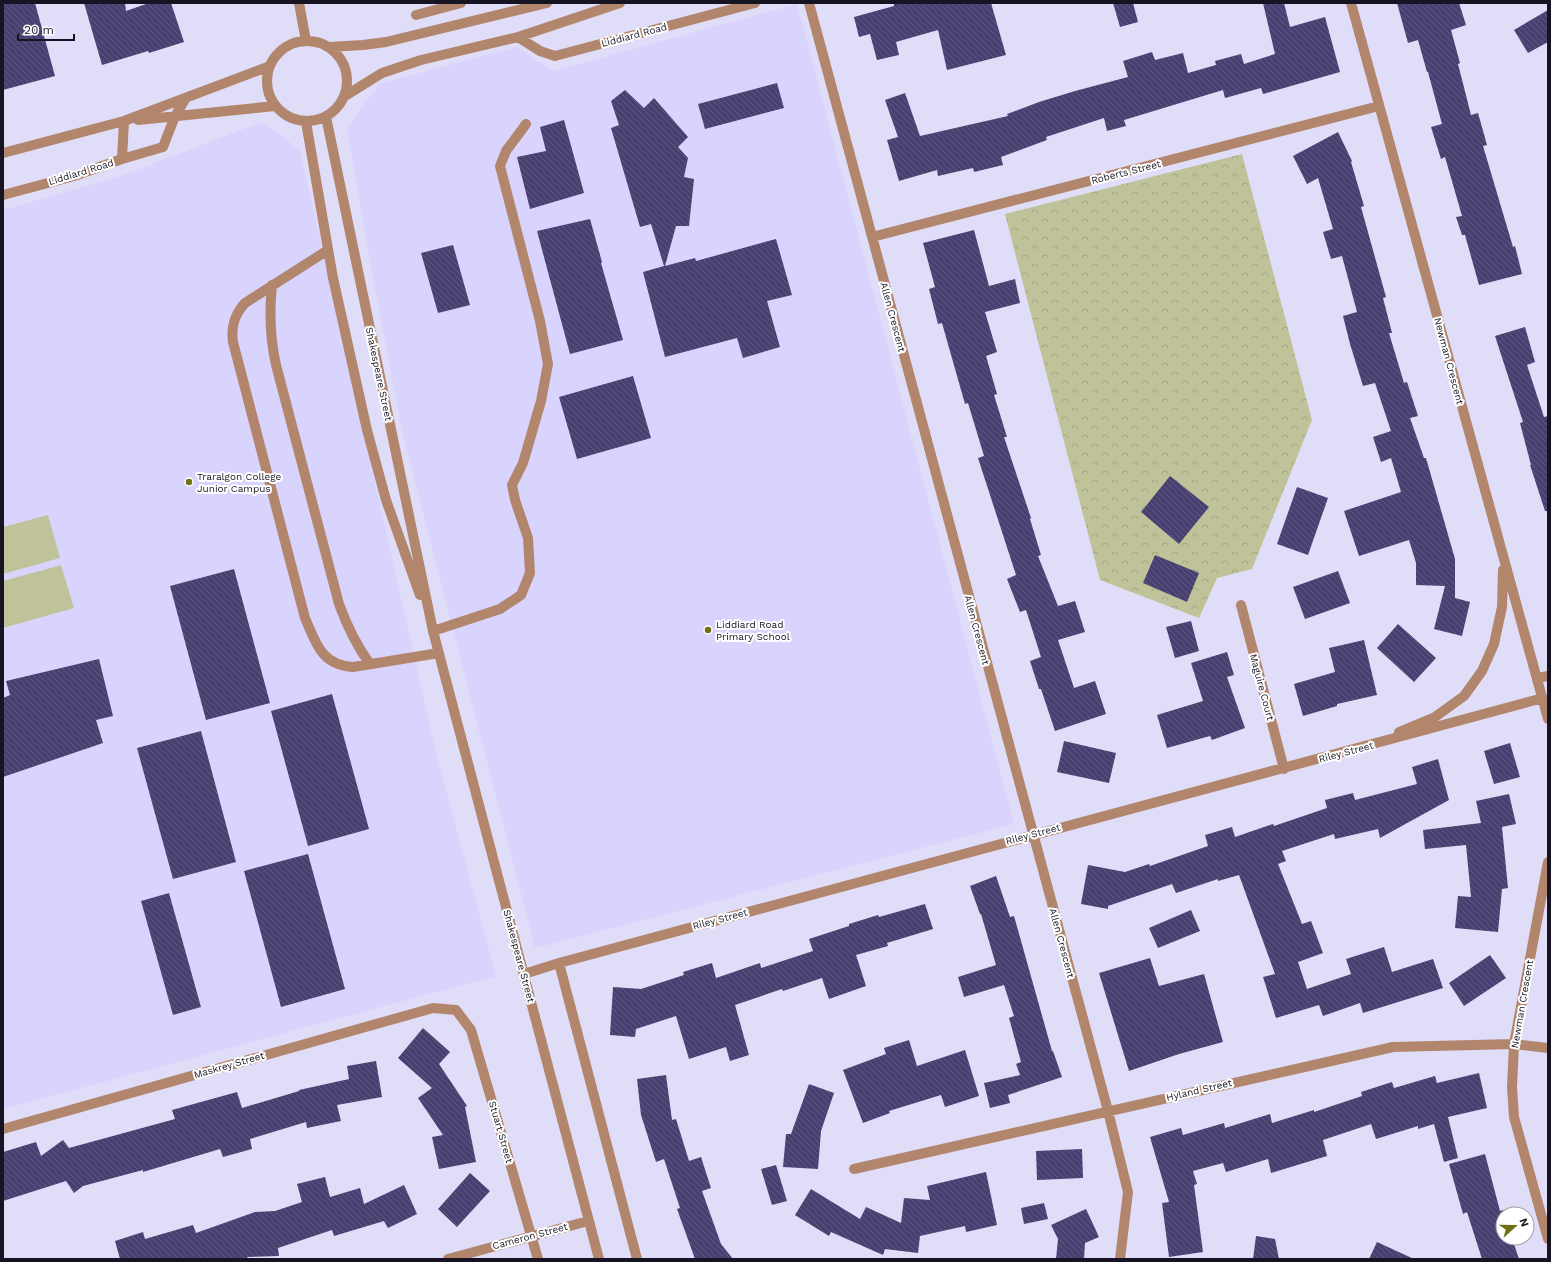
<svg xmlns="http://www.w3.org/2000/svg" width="1551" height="1262" viewBox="0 0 1551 1262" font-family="'Work Sans',sans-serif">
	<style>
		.built { fill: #d9d4fe }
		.park { fill: url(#park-crowns) }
		.garden { fill: #c0c399 }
		.building { fill: url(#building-back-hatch) }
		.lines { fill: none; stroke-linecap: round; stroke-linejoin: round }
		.minor { stroke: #b2866d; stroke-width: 10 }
		.poi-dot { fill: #707116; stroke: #fff; stroke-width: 1.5 }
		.labels { text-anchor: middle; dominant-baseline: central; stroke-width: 4; stroke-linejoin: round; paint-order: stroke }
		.street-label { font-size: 10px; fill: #161423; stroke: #fff }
		.poi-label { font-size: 10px; fill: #161423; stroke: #fff; text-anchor: start }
	</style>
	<defs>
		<pattern id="park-crowns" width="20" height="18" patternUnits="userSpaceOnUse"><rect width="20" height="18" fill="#c0c399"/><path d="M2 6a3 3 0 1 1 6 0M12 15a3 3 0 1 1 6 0" fill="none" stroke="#a4a784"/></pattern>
		<pattern id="building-back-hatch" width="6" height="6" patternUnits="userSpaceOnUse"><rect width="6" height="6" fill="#494072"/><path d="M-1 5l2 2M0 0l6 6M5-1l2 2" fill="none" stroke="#5f5881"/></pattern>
	</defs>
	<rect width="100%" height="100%" fill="#e0ddf8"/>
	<!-- built -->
	<path class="built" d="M 797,4 L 1014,824 L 535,948 L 403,435 L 374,283 L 347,129 L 379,84 L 516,47 L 554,71 Z
		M 262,122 L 300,150 L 436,753 L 496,976 L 3,1109 L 3,210 L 118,177 Z"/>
	<!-- park -->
	<path class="park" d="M 1242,154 L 1312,420 L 1252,569 L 1217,578 L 1199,618 L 1100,580 L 1005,214 Z"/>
	<!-- garden -->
	<path class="garden" d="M 48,515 L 60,558 L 3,574 L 3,527 Z
		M 61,565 L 74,608 L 3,628 L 3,581 Z"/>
	<!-- building -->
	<path class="building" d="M 3,3 L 35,3 L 55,76 L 3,90 Z
		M 84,3 L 125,3 L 126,11 L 149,3 L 171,3 L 184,42 L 149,53 L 148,51 L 102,65 Z
		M 894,3 L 991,3 L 1006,55 L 947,70 L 938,30 L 896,42 L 899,55 L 877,60 L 870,34 L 859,37 L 854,17 L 894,6 Z
		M 1113,3 L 1133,3 L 1138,22 L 1120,27 Z
		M 1263,3 L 1284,3 L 1290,27 L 1325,17 L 1340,72 L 1263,94 L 1261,88 L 1225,98 L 1223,90 L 1124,120 L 1126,126 L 1107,131 L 1104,118 L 1046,137 L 1047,140 L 1001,157 L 1003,165 L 974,172 L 973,168 L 938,176 L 937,170 L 899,181 L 887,140 L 898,137 L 885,100 L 905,93 L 920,136 L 1008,116 L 1007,114 L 1039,102 L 1075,91 L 1128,77 L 1123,61 L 1152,52 L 1155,60 L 1183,53 L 1188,73 L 1216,65 L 1215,61 L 1241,54 L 1244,64 L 1275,54 Z
		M 1397,3 L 1459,3 L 1466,25 L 1451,30 L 1460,63 L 1458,64 L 1471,115 L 1478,113 L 1487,145 L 1483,146 L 1513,247 L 1515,246 L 1522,274 L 1479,285 L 1465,235 L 1462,235 L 1456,217 L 1462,216 L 1445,157 L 1441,159 L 1431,127 L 1442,124 L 1428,72 L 1427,72 L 1418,40 L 1408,43 Z
		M 1548,10 L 1548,42 L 1528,53 L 1514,30 Z
		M 777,83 L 784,108 L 705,129 L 698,104 Z
		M 625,90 L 644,108 L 654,98 L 688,137 L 678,147 L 688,158 L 684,177 L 694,179 L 689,226 L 676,226 L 665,266 L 695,258 L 696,261 L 776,239 L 792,295 L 767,301 L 780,347 L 743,358 L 737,338 L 665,357 L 643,272 L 664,266 L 651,224 L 640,227 L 611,128 L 619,125 L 611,101 Z
		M 564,120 L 584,193 L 530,209 L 517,157 L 546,151 L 540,127 Z
		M 1338,132 L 1352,161 L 1351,162 L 1364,206 L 1361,207 L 1386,297 L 1383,298 L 1392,333 L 1389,333 L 1404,383 L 1407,382 L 1418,416 L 1410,418 L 1424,458 L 1426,458 L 1455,559 L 1455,598 L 1470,602 L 1462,636 L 1434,629 L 1445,586 L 1416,585 L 1416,563 L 1409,540 L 1359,556 L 1344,511 L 1401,492 L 1391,458 L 1381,462 L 1373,437 L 1391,431 L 1375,383 L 1363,386 L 1350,344 L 1343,316 L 1357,312 L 1342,256 L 1331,259 L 1323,232 L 1333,229 L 1318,178 L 1307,184 L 1293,156 Z
		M 590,219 L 602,262 L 601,263 L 623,340 L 570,354 L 537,231 Z
		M 974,230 L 989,286 L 1015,279 L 1020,303 L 985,312 L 997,352 L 986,356 L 997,394 L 994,395 L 1007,437 L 1004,437 L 1031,518 L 1030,519 L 1041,555 L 1038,556 L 1058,606 L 1075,601 L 1085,632 L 1058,640 L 1074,688 L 1095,681 L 1106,714 L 1055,731 L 1041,689 L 1039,689 L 1030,661 L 1041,657 L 1026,610 L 1020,612 L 1007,579 L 1016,575 L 978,458 L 984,456 L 968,403 L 965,404 L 942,323 L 938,324 L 929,289 L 935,287 L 923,243 Z
		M 453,245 L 470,305 L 438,313 L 421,253 Z
		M 1525,327 L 1535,362 L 1527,365 L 1544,417 L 1548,416 L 1548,511 L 1545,511 L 1530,465 L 1531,465 L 1520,423 L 1523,422 L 1495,336 Z
		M 633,376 L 651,438 L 577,459 L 559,397 Z
		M 1170,476 L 1209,507 L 1179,544 L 1141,512 Z
		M 1297,487 L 1328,498 L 1308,555 L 1277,544 Z
		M 1155,555 L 1199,573 L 1187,602 L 1143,583 Z
		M 234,569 L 270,703 L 206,720 L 170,586 Z
		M 1338,571 L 1350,603 L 1305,619 L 1293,587 Z
		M 1191,621 L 1199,651 L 1175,658 L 1166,627 Z
		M 1398,624 L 1436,658 L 1414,682 L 1377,648 Z
		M 1364,640 L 1377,695 L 1337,704 L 1337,706 L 1303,716 L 1294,684 L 1335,672 L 1329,648 Z
		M 1227,652 L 1234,675 L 1227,677 L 1245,728 L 1212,740 L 1210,736 L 1167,748 L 1157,715 L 1203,701 L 1191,663 Z
		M 99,659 L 113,716 L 96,720 L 103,743 L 3,777 L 3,698 L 10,695 L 6,681 Z
		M 332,694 L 369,829 L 308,846 L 271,711 Z
		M 201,731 L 236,862 L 173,879 L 137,748 Z
		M 1064,741 L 1116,753 L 1109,783 L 1057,772 Z
		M 1510,743 L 1520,777 L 1494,784 L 1484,751 Z
		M 1438,759 L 1449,800 L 1380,838 L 1378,829 L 1335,839 L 1334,834 L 1282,851 L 1286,861 L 1278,864 L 1302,924 L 1311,921 L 1323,953 L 1298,962 L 1307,989 L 1351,974 L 1346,959 L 1384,947 L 1392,972 L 1433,959 L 1443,988 L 1363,1013 L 1360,1003 L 1323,1016 L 1319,1005 L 1276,1018 L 1263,977 L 1275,974 L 1239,875 L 1218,881 L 1218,879 L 1176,893 L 1172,884 L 1108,906 L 1108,909 L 1081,904 L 1088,865 L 1125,872 L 1149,864 L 1150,866 L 1208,846 L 1205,835 L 1232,827 L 1235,837 L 1273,824 L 1274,826 L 1327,808 L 1325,800 L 1353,793 L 1355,800 L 1417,784 L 1412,767 Z
		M 1509,794 L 1516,824 L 1502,827 L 1508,888 L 1502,889 L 1498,932 L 1455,928 L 1458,896 L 1471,897 L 1466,845 L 1425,849 L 1423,830 L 1481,823 L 1476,801 Z
		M 308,854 L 345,989 L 281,1007 L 244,871 Z
		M 996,876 L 1010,917 L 1014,916 L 1052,1051 L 1053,1051 L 1062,1077 L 1008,1095 L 1010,1103 L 990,1108 L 984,1083 L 1020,1075 L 1016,1064 L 1021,1062 L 1009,1018 L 1014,1016 L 1004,985 L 964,997 L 958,977 L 996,965 L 981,914 L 980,914 L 970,886 Z
		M 169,893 L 201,1007 L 173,1015 L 141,901 Z
		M 925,904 L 933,929 L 887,943 L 888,946 L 856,955 L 866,986 L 829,999 L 822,978 L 783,991 L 782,989 L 735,1005 L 749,1055 L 730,1061 L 726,1047 L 689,1059 L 676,1016 L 636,1029 L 635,1037 L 610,1035 L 613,987 L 641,989 L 684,975 L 683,972 L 712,963 L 716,978 L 760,963 L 761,968 L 813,951 L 809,939 L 849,926 L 849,924 L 878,915 L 879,917 Z
		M 1191,910 L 1200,931 L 1158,948 L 1149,928 Z
		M 1490,955 L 1506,978 L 1464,1006 L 1449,983 Z
		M 1150,958 L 1159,986 L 1204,974 L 1223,1042 L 1179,1054 L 1129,1071 L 1099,973 Z
		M 423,1028 L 450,1052 L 439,1064 L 467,1106 L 465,1107 L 476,1162 L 439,1169 L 432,1137 L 443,1135 L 418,1098 L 432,1088 L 398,1058 Z
		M 909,1040 L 917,1066 L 965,1050 L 979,1096 L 945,1107 L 941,1095 L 889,1111 L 890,1113 L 863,1123 L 843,1070 L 886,1054 L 884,1048 Z
		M 376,1061 L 382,1097 L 337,1105 L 341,1121 L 307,1128 L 306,1122 L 250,1139 L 252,1149 L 223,1157 L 220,1149 L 143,1172 L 143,1170 L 83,1186 L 74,1193 L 66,1181 L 3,1201 L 3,1152 L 36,1142 L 41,1156 L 63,1140 L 69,1148 L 175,1119 L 172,1110 L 237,1092 L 242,1108 L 299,1091 L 299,1090 L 349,1079 L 347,1066 Z
		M 1479,1073 L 1487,1108 L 1448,1117 L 1458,1158 L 1444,1162 L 1434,1124 L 1418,1129 L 1418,1126 L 1376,1139 L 1371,1124 L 1323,1140 L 1327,1156 L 1271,1173 L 1268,1159 L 1226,1172 L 1223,1163 L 1193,1171 L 1197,1184 L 1194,1185 L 1203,1252 L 1169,1257 L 1162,1203 L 1169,1202 L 1150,1137 L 1181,1128 L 1183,1135 L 1224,1123 L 1225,1128 L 1270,1114 L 1272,1123 L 1314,1110 L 1314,1112 L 1362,1096 L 1361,1092 L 1392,1082 L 1394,1088 L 1435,1076 L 1437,1083 Z
		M 666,1075 L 672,1120 L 676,1119 L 689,1161 L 701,1157 L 711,1188 L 702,1191 L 721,1244 L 733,1259 L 695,1259 L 677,1209 L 680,1208 L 664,1159 L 656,1162 L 641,1115 L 637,1079 Z
		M 809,1084 L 834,1093 L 821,1131 L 818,1169 L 783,1167 L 786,1134 L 791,1134 Z
		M 1082,1149 L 1083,1178 L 1037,1180 L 1036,1151 Z
		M 1485,1154 L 1500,1211 L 1503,1210 L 1504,1214 L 1503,1214 L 1503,1238 L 1512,1238 L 1519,1259 L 1482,1259 L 1467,1212 L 1463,1214 L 1449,1164 Z
		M 776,1165 L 787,1201 L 772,1205 L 761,1169 Z
		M 986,1172 L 997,1225 L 966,1232 L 965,1226 L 920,1236 L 918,1253 L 885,1249 L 883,1255 L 831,1232 L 829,1236 L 795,1215 L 811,1189 L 860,1219 L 866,1207 L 901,1223 L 904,1198 L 930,1200 L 927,1186 Z
		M 470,1173 L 490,1191 L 457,1227 L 438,1209 Z
		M 325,1177 L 330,1197 L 360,1188 L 364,1204 L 404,1185 L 417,1214 L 388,1228 L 384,1221 L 334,1236 L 332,1230 L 278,1248 L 279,1256 L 247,1257 L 248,1259 L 120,1259 L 115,1241 L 143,1232 L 145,1239 L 193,1225 L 196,1233 L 255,1212 L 275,1211 L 302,1202 L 297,1184 Z
		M 1044,1203 L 1048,1219 L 1024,1224 L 1021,1208 Z
		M 1086,1209 L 1099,1237 L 1085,1243 L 1084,1259 L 1056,1259 L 1058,1239 L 1051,1225 Z
		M 1256,1236 L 1275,1239 L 1279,1259 L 1253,1259 Z
		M 1377,1242 L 1414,1259 L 1369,1259 Z"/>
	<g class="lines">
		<!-- minor -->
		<path class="minor" d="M 299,3 L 306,41
			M 809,3 L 1108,1111 L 1128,1192 L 1120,1259
			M 1351,3 L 1548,719
			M 416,15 L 461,3
			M 518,37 L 540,51 L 555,56 L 755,3
			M267 81a40 40 0 1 1 80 0a40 40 0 1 1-80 0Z
			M 329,47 L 363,45 L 386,42 L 547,3
			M 345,96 L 382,73 L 421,60 L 518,37 L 620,3
			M 326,117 L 433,631 L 599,1259
			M 138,120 L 275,106
			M 306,122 L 333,278 L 367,430 L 386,500 L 420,595
			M 3,153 L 124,121 L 270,66
			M 122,159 L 163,147 L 175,116 L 186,98
			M 3,195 L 74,176 L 122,159 L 124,121
			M 872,237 L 1379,106
			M 328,250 L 245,303 C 234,315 231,327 233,342 L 305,618 C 316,643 321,665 353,667 L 439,653
			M 272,285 C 269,313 270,338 276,365 L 339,604 C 347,626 356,645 370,664
			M 1241,605 L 1284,769
			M 433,631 L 500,609 L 521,595 L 530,573 L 528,538 L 515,500 L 512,485 L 523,463 L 541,401 L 548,364 L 540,321 L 500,166 L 506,151 L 526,124
			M 1537,678 L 1548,676
			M 1399,732 L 1435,717 L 1464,696 L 1482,671 L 1494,644 L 1502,607 L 1503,570
			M 1548,862 L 1514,1044 L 1512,1087 L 1514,1117 L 1548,1239
			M 559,963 L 637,1259
			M 524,974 L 559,963 L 1543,698
			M 3,1129 L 433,1008 L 456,1010 L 471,1030 L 538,1259
			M 854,1169 L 1393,1047 L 1514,1044 L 1548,1048
			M 448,1259 L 588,1221"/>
	</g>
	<!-- markers -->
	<g class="poi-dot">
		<circle cx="189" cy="482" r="4"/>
		<circle cx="708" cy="630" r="4"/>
	</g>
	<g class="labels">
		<!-- street labels -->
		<g class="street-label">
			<text transform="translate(634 35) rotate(-15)">Liddiard Road</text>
			<text transform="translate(81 172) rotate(-17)">Liddiard Road</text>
			<text transform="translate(1126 172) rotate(-14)">Roberts Street</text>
			<text transform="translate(893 317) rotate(75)">Allen Crescent</text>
			<text transform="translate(1449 361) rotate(75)">Newman Crescent</text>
			<text transform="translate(379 374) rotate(78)">Shakespeare Street</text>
			<text transform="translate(977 630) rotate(75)">Allen Crescent</text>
			<text transform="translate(1262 687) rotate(75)">Maguire Court</text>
			<text transform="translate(1346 752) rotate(-15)">Riley Street</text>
			<text transform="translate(1033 834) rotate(-15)">Riley Street</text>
			<text transform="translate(720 919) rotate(-15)">Riley Street</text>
			<text transform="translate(1062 943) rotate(75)">Allen Crescent</text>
			<text transform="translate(519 956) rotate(75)">Shakespeare Street</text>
			<text transform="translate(1522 1004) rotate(-80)">Newman Crescent</text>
			<text transform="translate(229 1065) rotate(-16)">Maskrey Street</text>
			<text transform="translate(1199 1090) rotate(-13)">Hyland Street</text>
			<text transform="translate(501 1132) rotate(74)">Stuart Street</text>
			<text transform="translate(530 1236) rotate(-15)">Cameron Street</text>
		</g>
		<!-- poi labels -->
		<g class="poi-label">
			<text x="197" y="476">Traralgon College<tspan x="197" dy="12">Junior Campus</tspan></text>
			<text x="716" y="624">Liddiard Road<tspan x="716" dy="12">Primary School</tspan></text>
		</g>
	</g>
	<!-- border -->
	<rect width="1551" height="1262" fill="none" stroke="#161423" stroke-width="8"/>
	<!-- north arrow -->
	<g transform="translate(1515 1226) rotate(69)"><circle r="19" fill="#ffffff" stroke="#a2a1a7"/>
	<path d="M0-3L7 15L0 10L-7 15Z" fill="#707116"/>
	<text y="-6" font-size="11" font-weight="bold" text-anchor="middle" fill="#161423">N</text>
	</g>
	<!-- scale -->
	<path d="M18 34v6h56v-6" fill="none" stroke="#161423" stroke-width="2"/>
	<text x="24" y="34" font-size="12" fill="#161423" stroke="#ffffff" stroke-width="3" paint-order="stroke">20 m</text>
</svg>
